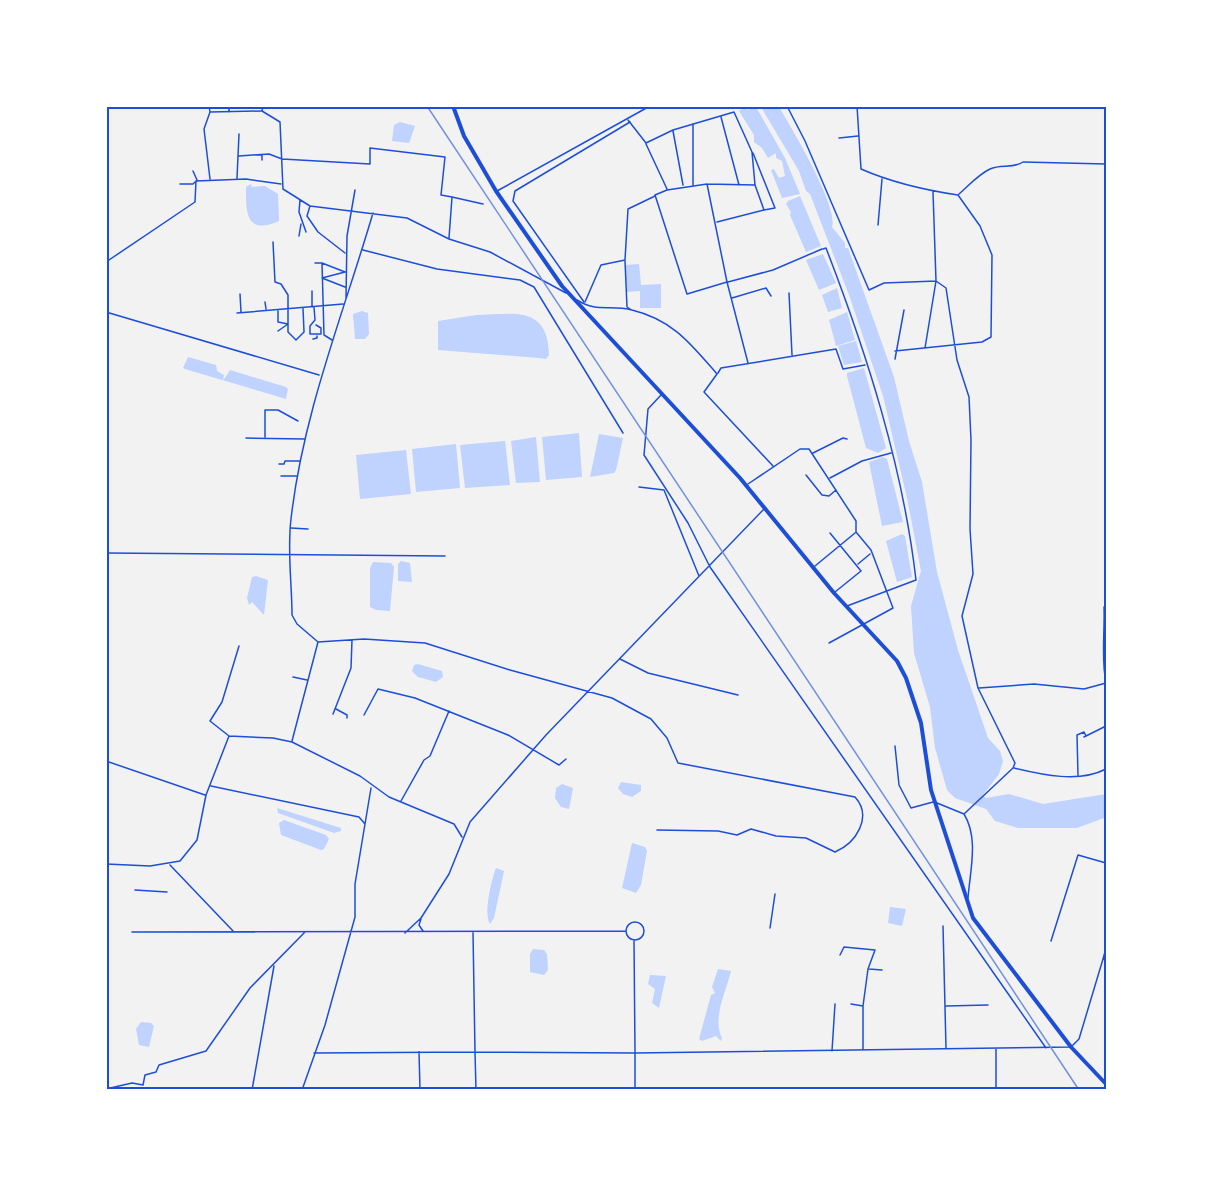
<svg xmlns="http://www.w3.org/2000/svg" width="1213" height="1196" viewBox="0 0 1213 1196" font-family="'PT Sans',sans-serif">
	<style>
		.water { fill: #bfd3fe }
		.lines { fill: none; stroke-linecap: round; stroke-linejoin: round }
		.pedestrian { stroke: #1d4ed8; stroke-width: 1.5 }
		.minor { stroke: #1d4ed8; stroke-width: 1.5 }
		.trunk { stroke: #1d4ed8; stroke-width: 4 }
		.rail { stroke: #7290e2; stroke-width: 1.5 }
		.neatline { fill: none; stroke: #1d4ed8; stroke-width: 2 }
	</style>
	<rect width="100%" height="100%" fill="#f2f2f2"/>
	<!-- water -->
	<path class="water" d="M 745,107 L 747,110 L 756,107 L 785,158 L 800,194 L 782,198 L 771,170 L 774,169 L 779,178 L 785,176 L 782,161 L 776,158 L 776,153 L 768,158 L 762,148 L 754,142 L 754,135 L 739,111 Z
		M 761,107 L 779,107 C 791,127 839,207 832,227 L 845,243 L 845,248 L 848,248 L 894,377 L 909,441 L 922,482 L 937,572 L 958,650 L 988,738 L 1000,751 L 1003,761 L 999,774 L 983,795 L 986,798 L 1009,794 L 1043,804 L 1106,794 L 1104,818 L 1077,828 L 1018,828 L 995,821 L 986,809 L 955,798 L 947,790 L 935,748 L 930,707 L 914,653 L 911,606 L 921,571 L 907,498 L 883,396 L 849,295 L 810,194 L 806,191 L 799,171 Z
		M 400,122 L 415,126 L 409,143 L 392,141 L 394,125 Z
		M 251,184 L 252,187 L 265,186 L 278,194 L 279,221 C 245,236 246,211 246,187 Z
		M 800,196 L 821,246 L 806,252 L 790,215 L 791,212 L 786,204 L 788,201 Z
		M 823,254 L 836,283 L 819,290 L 806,260 Z
		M 639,264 L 641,285 L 661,284 L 661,308 L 640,308 L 640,291 L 627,292 L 625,265 Z
		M 837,288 L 842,308 L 828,312 L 822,295 Z
		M 362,311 L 368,313 L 369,334 L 365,339 L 355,339 L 353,314 Z
		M 847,312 L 855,340 L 836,346 L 829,320 Z
		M 476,315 C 514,314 548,305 549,355 L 546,359 L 539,358 L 438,350 L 438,321 Z
		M 856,341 L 862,362 L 844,365 L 838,346 Z
		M 188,357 L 216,365 L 217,371 L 224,375 L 223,381 L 230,370 L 286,387 L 288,389 L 286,399 L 188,370 L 183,368 Z
		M 864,368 L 886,448 L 878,453 L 866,448 L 847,376 L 847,373 Z
		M 579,433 L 582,477 L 546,480 L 542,437 Z
		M 599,434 L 623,438 L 616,470 L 614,473 L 590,477 Z
		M 536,437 L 540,482 L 516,483 L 511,441 Z
		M 505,441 L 510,485 L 465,488 L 460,445 Z
		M 456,444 L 460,488 L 416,492 L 412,449 Z
		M 406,450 L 411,494 L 360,499 L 356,455 Z
		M 883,457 L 887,459 L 903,522 L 882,526 L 869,462 Z
		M 902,534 L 905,536 L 912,577 L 897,582 L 886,541 Z
		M 401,561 L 410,563 L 412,582 L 398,581 L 398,564 Z
		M 373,562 L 391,563 L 394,567 L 390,611 L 376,610 L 370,607 L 370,568 Z
		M 256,576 L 268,580 L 264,615 L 252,602 L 249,605 L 247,598 L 252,577 Z
		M 418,664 L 442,671 L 443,677 L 436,682 L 418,677 L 412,671 L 414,665 Z
		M 621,782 L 641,785 L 641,791 L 632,797 L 623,794 L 618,788 Z
		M 562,784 L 573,788 L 569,809 L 561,807 L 555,798 L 556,788 Z
		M 277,808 L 341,828 L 341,831 L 334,833 L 278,813 Z
		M 284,820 L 326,835 L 329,839 L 324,849 L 321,850 L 281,835 L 279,823 Z
		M 632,843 L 645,847 L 647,851 L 641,885 L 636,893 L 622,888 Z
		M 496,868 L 504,871 L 494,918 L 490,924 C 483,914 492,878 496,868 Z
		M 890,907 L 906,909 L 902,926 L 888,923 Z
		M 533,949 L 544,950 L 547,954 L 548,970 L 544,975 L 530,972 L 530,954 Z
		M 718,969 L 731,971 C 726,992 712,1018 722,1038 L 721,1041 L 716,1036 L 702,1041 L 699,1039 L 711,995 L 715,993 L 712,987 Z
		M 650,975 L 666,976 L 659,1008 L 652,1003 L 655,989 L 648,984 Z
		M 141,1022 L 151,1023 L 154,1026 L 149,1047 L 139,1045 L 136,1029 Z"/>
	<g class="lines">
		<!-- pedestrian -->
		<path class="pedestrian" d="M 721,117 L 739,185
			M 628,120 L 646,143 L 673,130 L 734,112 L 752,152 L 755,185 L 707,184 L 727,282 L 687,294 L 655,195 L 667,190 L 707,184
			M 693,124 L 693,185
			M 673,131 L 683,185
			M 646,144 L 667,189
			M 753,153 L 775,208 L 764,210
			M 717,222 L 764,210 L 755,185
			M 625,261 L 627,307 L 630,309
			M 728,282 L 773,270 L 822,249
			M 585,302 L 601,265 L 625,260 L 628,209 L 655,196"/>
		<!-- minor -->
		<path class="minor" d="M 209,106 L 210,112 L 261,111
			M 229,106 L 229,112
			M 263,106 L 262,111 L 280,122 L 283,189 L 310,206 L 407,218 L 449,239 L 490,252 L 566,293
			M 787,106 L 805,141 L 869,290 L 884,283 L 936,281 L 925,348
			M 857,106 L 861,169 C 893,183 924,190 958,195 L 980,226 L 992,255 L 991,337 L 982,342 L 895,351
			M 839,138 L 858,136
			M 239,156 L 269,154 L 282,159 L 370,164 L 370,148 L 445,157 L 441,195 L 452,197
			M 262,160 L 262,155
			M 193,171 L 197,180
			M 237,178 L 239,134
			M 210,179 L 204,129 L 210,112
			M 180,184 L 193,184 L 195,182
			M 497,191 L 650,106
			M 933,192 L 936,281 L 946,288 L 957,360 L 969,397 L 971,440 L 970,529 L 973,574 L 962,616 L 978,688 L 1015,763 L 1013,768 L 964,814
			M 959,194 C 968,186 979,174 990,169 C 1001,164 1013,169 1023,162 L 1106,164
			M 300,200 L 299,212 L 306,232
			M 310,206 L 307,216 L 318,232 L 345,253
			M 373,213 C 343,315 303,413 291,519 C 287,551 292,583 292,615 L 297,624 L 318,642 L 364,639 L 425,643 L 510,670 L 612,698 L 651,719 L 667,738 L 678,763 L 855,797 C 873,817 856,843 835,852 L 806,838 L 776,836 L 751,829 L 737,835 L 718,831 L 657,830
			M 878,225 L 882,179
			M 299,236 L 301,224
			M 449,238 L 452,197 L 483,204
			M 273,242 L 275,282 L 281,284 L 288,295 L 288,332 L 296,340 L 304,332 L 303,308
			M 823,249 L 826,248 C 867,354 903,467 916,580 L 847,606
			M 363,250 L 437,269 L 520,280 L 534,287 L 623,433
			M 106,262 L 195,202 L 196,181 L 246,179 L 281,184
			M 315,263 L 322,263 L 324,335 L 332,340
			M 322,263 L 345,272 L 322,278 L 345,287
			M 727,282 L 748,363
			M 312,291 L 312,306
			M 789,293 L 792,355
			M 240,294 L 241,312
			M 346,298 L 347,236 L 355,190
			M 732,298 L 766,288 L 771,296
			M 577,300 C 597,313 611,304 632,310 C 673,320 691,344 717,374 L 704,392 L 773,466
			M 265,302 L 266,309
			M 584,302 L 513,201 L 515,191 L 630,122
			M 314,307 L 315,320 L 310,326 L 310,334 L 321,334 L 321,328 L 316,325
			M 106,312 L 319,375
			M 237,313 L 343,304
			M 278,331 L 288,324 L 278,322 L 278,311
			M 313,339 L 317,338 L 317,336
			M 895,359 L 904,310
			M 718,373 L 721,368 L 836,349 L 843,369 L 865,365
			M 661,395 L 648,409 L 644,455 L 688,523 L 710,567 L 1046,1048
			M 265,437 L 265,410 L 278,410 L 298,421
			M 246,438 L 305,439
			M 813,453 L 843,438 L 847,439
			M 279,464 L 284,464 L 285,461 L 300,461
			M 806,475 L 822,495 L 829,496 L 836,490
			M 281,476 L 297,476
			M 830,478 L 862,461 L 891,453
			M 748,484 L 800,449 L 809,449 L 856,521 L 856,532 L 871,550 L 893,608 L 829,643
			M 639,487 L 664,490 L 699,576
			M 291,528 L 308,529
			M 830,533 L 861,571 L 835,592
			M 106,553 L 445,556
			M 858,564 L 870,554
			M 815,566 L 855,533
			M 1104,607 C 1105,629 1101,662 1106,682
			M 620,659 L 648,673 L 738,695
			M 293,677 L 307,680
			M 979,688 L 1034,684 L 1084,689 L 1106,683
			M 336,709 L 347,715 L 347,718
			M 333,714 L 351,668 L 352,640
			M 364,715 L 378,689 L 415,698 L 508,735 L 559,765 L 566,759
			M 229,736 L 210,721 L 222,702 L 239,646
			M 1084,737 L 1106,726
			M 292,741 L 318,642
			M 895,746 L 899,785 L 911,808 L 933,802
			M 106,761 L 205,795
			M 1014,768 C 1043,775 1079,783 1106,769
			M 1078,775 L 1077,735 L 1084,732 L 1086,736
			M 211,786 L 359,817 L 365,824 L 371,788
			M 401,801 L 424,760 L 430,756 L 449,711
			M 937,803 L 964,814 C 979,838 970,871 968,898
			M 106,864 L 150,866 L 180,861 L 197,840 L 206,795 L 229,736 L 273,738 L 292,742 L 360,776 L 389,797 L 454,824 L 462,837
			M 170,865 L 233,931
			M 135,890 L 167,892
			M 421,919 L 419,925 L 423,931
			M626 931a9 9 0 1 1 18 0a9 9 0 1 1-18 0Z
			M 943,926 L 946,1048
			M 770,928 L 775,894
			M 132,932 L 626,931
			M 405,933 L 421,918 L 449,874 L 470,822 L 546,735 L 764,509
			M 1051,941 L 1078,855 L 1106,863
			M 1106,948 L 1103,959 L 1106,960
			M 840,955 L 844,947 L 875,950 L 868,969 L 863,1006 L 851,1004
			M 869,969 L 882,970
			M 863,1006 L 863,1050
			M 946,1006 L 988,1005
			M 996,1049 L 996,1090
			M 832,1051 L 835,1004
			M 419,1052 L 420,1090
			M 314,1053 L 475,1052 L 473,932
			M 106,1089 L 132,1083 L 143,1085 L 145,1075 L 156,1072 L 159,1065 L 206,1051 L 250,988 L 305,932
			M 252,1090 L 274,966
			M 302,1090 L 325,1025 L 355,917 L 355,884 L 365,824
			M 476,1090 L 475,1052 L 635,1053 L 634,940
			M 635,1090 L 635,1053 L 1071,1047 L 1079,1039 L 1103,959"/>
		<!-- trunk -->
		<path class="trunk" d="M 453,106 L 464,136 L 496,191 L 562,286 L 740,478 L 834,593 L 897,661 L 906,678 L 921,723 L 931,790 L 973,918 L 1071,1047 L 1106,1084"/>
		<!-- rail -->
		<path class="rail" d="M 427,106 L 1079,1090"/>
	</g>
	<!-- border -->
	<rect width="1213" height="1196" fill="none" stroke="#ffffff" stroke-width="216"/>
	<rect x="108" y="108" width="997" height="980" class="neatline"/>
</svg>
